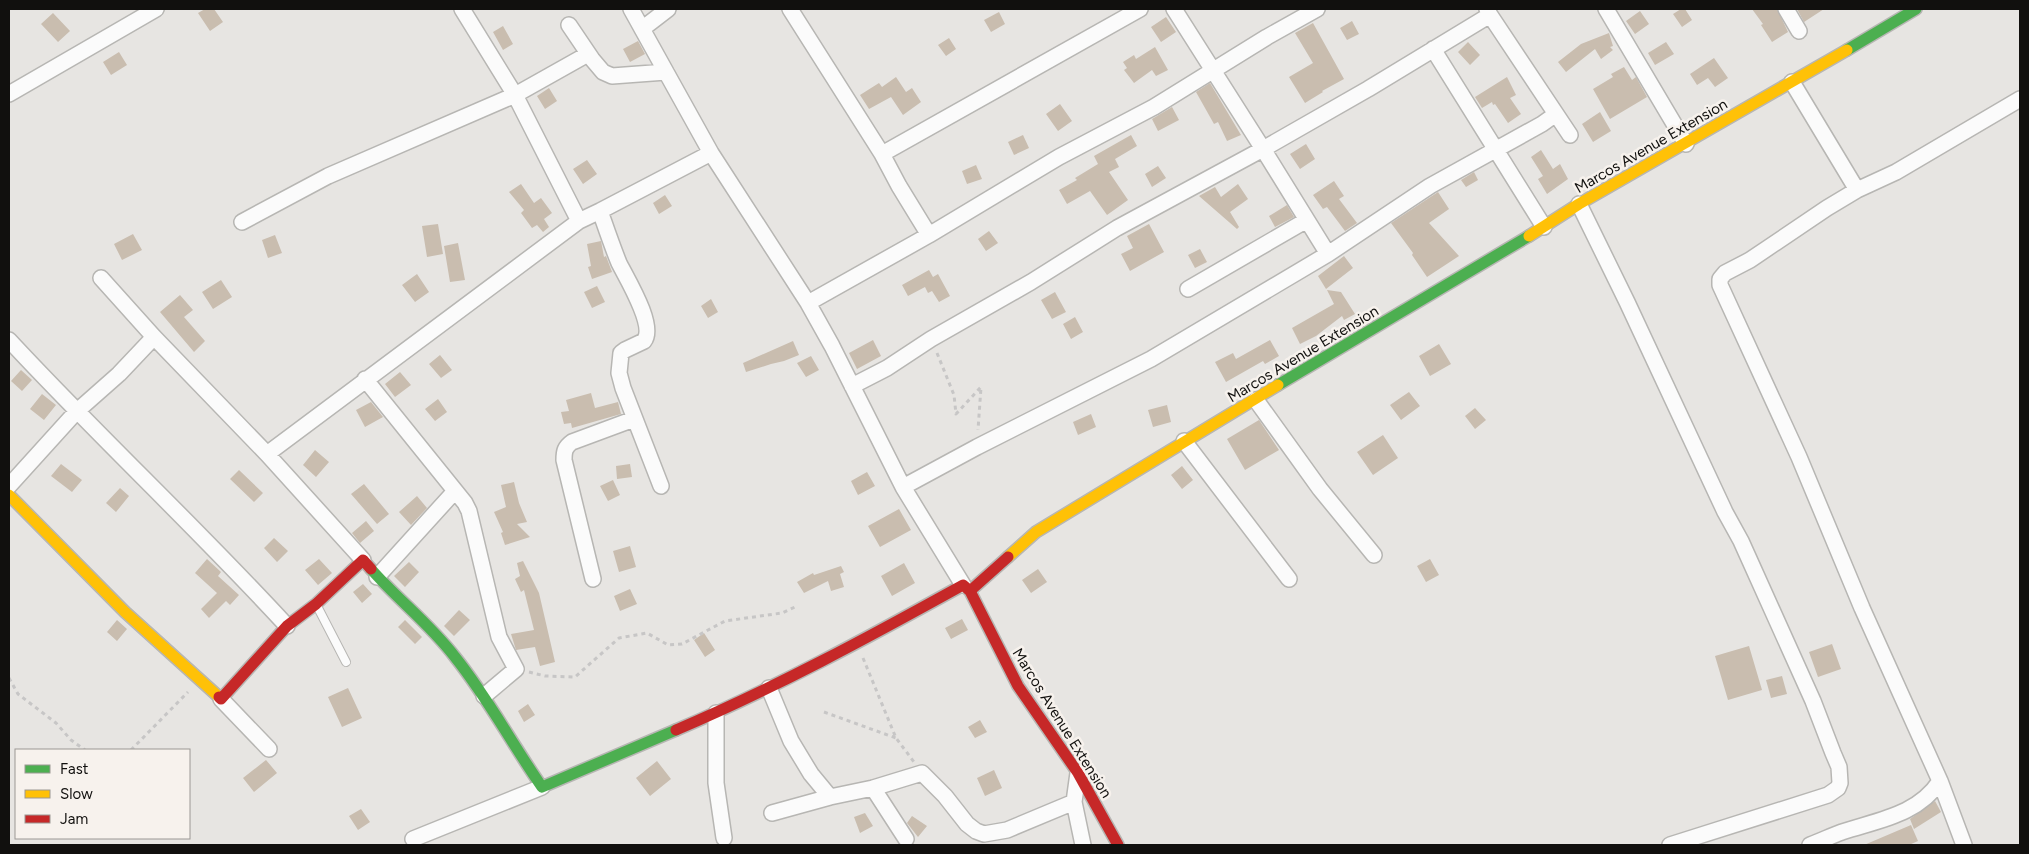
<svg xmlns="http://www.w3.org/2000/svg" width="2029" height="854" viewBox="0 0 2029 854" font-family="Figtree,sans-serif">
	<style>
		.building { fill: #c9bdaf }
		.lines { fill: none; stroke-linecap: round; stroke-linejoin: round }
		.lane-casing { stroke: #b7b6b3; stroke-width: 10 }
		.street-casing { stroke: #b7b6b3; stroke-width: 18 }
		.fast-casing { stroke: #b7b6b3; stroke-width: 14 }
		.slow-casing { stroke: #b7b6b3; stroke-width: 14 }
		.jam-casing { stroke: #b7b6b3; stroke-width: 14 }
		.path { stroke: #c7c6c6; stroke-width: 3; stroke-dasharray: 4 4; stroke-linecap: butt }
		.lane { stroke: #fbfbfb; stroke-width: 8 }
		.street { stroke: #fbfbfb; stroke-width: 15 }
		.fast { stroke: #4caf50; stroke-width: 11 }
		.slow { stroke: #ffc107; stroke-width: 11 }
		.jam { stroke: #c62828; stroke-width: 11 }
		.labels { text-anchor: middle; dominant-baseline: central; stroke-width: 5; stroke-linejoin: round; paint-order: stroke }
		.street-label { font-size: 15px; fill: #11100e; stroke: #f7f2ed }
	</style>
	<rect width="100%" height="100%" fill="#e7e5e2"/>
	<!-- building -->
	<path class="building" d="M 205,9 L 214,9 L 223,22 L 210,31 L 198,13 Z
		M 1681,9 L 1685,9 L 1692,20 L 1682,27 L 1673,14 Z
		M 1752,9 L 1777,9 L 1788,32 L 1772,42 L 1761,25 L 1763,24 Z
		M 1797,9 L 1824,9 L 1804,22 Z
		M 1640,11 L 1649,24 L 1635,34 L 1626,21 Z
		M 999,12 L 1005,24 L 991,32 L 984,20 Z
		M 53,13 L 70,31 L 58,42 L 41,24 Z
		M 1166,17 L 1176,32 L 1161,42 L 1151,27 Z
		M 1352,21 L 1359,34 L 1347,40 L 1340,28 Z
		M 1313,23 L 1344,79 L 1322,91 L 1323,92 L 1305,103 L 1289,77 L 1313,63 L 1295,33 Z
		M 503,26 L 513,44 L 503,50 L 493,32 Z
		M 1609,33 L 1613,46 L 1610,47 L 1613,50 L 1601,59 L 1595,49 L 1566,72 L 1558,62 L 1581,44 Z
		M 949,38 L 956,49 L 946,56 L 938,45 Z
		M 638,41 L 645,54 L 630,62 L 623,49 Z
		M 1468,42 L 1480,55 L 1470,65 L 1458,52 Z
		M 1666,42 L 1674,54 L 1655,65 L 1648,53 Z
		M 1155,47 L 1168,70 L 1156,76 L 1152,70 L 1134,83 L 1124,70 L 1127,68 L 1123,62 L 1134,55 L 1136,59 Z
		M 119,52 L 127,65 L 111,75 L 103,62 Z
		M 1714,58 L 1728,78 L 1715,87 L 1708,78 L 1697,85 L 1690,74 Z
		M 1624,67 L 1632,80 L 1636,77 L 1647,97 L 1610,119 L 1593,89 L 1613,77 L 1611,74 Z
		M 896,77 L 906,92 L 912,88 L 921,102 L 903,115 L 891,97 L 869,109 L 860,95 L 879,83 L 882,87 Z
		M 1507,77 L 1516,95 L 1510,98 L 1521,114 L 1508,123 L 1495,104 L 1493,105 L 1492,102 L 1482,108 L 1475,97 Z
		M 1210,83 L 1241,135 L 1227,141 L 1218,122 L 1214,124 L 1196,92 Z
		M 549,88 L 557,101 L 545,109 L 537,96 Z
		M 1060,104 L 1072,121 L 1058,131 L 1046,114 Z
		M 1172,107 L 1179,120 L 1158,131 L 1152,119 Z
		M 1600,112 L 1611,131 L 1593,142 L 1582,124 Z
		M 1023,135 L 1029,148 L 1014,155 L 1008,142 Z
		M 1131,135 L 1137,146 L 1115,159 L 1119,167 L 1109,172 L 1128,200 L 1107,215 L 1090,191 L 1067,204 L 1059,190 L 1077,180 L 1075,178 L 1098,164 L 1094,156 Z
		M 1306,144 L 1315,159 L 1300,169 L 1290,154 Z
		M 1541,150 L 1553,169 L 1560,164 L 1568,179 L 1547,194 L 1538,179 L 1543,176 L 1531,157 Z
		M 587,160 L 597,174 L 583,184 L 573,169 Z
		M 976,165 L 982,179 L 967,184 L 962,171 Z
		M 1158,166 L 1166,178 L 1152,187 L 1145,174 Z
		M 1474,172 L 1478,180 L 1466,187 L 1461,180 Z
		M 1334,181 L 1344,196 L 1339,199 L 1357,223 L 1345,231 L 1327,207 L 1323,209 L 1313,195 Z
		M 521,184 L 534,203 L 541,198 L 552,213 L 544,219 L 549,227 L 543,232 L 537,225 L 532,228 L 521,213 L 524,210 L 509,192 Z
		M 1238,184 L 1248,199 L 1230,212 L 1239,227 L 1237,229 L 1199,196 L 1215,187 L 1221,197 Z
		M 1438,192 L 1449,209 L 1429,223 L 1459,256 L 1427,277 L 1412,255 L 1413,253 L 1391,223 Z
		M 665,195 L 672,206 L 659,214 L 653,203 Z
		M 1287,205 L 1294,217 L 1275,227 L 1269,216 Z
		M 438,224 L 443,254 L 427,257 L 422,226 Z
		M 1149,224 L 1164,252 L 1130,271 L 1121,254 L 1133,248 L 1127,236 Z
		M 989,231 L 998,243 L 986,251 L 978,239 Z
		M 133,234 L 142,250 L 122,260 L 114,244 Z
		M 275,235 L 282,253 L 268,258 L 262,240 Z
		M 601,241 L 604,257 L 606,256 L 612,272 L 592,279 L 588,267 L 591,266 L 587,244 Z
		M 458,243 L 465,280 L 450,282 L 444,246 Z
		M 1200,249 L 1207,262 L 1195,268 L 1188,255 Z
		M 1344,256 L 1353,268 L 1326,289 L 1318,276 Z
		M 929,270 L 933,277 L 938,274 L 950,296 L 939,302 L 932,291 L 928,293 L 925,287 L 908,296 L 902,285 Z
		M 417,274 L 429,292 L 415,302 L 402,285 Z
		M 221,280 L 232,297 L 213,309 L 202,292 Z
		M 597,286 L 605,302 L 592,308 L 584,292 Z
		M 1327,290 L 1341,292 L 1355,314 L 1344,320 L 1342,316 L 1316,336 L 1300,344 L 1292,328 L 1334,304 Z
		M 1055,292 L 1066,312 L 1052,319 L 1041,300 Z
		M 180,295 L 193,310 L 184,317 L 205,341 L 194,352 L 160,312 Z
		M 711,299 L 718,312 L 708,318 L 701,306 Z
		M 1075,317 L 1083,332 L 1071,339 L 1063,324 Z
		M 873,340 L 881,356 L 857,369 L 849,353 Z
		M 1270,340 L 1279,356 L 1265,364 L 1263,361 L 1226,382 L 1215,362 L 1233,353 L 1236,359 Z
		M 793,341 L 799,355 L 784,361 L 771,364 L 746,372 L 743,363 Z
		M 1439,344 L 1451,364 L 1430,376 L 1419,356 Z
		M 440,355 L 452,370 L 441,378 L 429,364 Z
		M 811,356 L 819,370 L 806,377 L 797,363 Z
		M 21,370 L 32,380 L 22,391 L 11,381 Z
		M 400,372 L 411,385 L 395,397 L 385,384 Z
		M 1409,392 L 1420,406 L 1401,420 L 1390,405 Z
		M 591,393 L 595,408 L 618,402 L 621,414 L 572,428 L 571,423 L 564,424 L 561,412 L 569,411 L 566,400 Z
		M 42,394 L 56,405 L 44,420 L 30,409 Z
		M 438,399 L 447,412 L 435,421 L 425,409 Z
		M 371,402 L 383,417 L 365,427 L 356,410 Z
		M 1167,405 L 1171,422 L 1153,427 L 1148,410 Z
		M 1475,408 L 1486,420 L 1475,429 L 1465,416 Z
		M 1091,414 L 1096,427 L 1078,435 L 1073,422 Z
		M 1259,420 L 1279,450 L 1245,470 L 1227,439 Z
		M 1383,435 L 1398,458 L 1373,475 L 1357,452 Z
		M 315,450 L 329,462 L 316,477 L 303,465 Z
		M 61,464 L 82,480 L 72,492 L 51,476 Z
		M 630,464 L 632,477 L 617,479 L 616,466 Z
		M 1182,466 L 1193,480 L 1182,489 L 1171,475 Z
		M 239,470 L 263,493 L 254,502 L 230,479 Z
		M 867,472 L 875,486 L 858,495 L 851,481 Z
		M 613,480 L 620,495 L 608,501 L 600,486 Z
		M 514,482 L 519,503 L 527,522 L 517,524 L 530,537 L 505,545 L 501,533 L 503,532 L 494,512 L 506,507 L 501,485 Z
		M 364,484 L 389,514 L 377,524 L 351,494 Z
		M 120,488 L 129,496 L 116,512 L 106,503 Z
		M 417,496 L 427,508 L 411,525 L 399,512 Z
		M 899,509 L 911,530 L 880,547 L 868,526 Z
		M 366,521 L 374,531 L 360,543 L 352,533 Z
		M 274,538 L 288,551 L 277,562 L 264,548 Z
		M 630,546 L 636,567 L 619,572 L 613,551 Z
		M 207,559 L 221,572 L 218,576 L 239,595 L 230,605 L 226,601 L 209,618 L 201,609 L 217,593 L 195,573 Z
		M 319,559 L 332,573 L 318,585 L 305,570 Z
		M 1430,559 L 1439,575 L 1426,582 L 1417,566 Z
		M 523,561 L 539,593 L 555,662 L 540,666 L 535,647 L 516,650 L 511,634 L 534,630 L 524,590 L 521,592 L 515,579 L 520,576 L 517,563 Z
		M 409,562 L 419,572 L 405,587 L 394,576 Z
		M 904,563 L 915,583 L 892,596 L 881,576 Z
		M 841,566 L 844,572 L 840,574 L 844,587 L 831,591 L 828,581 L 804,593 L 797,582 L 813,573 L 814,575 Z
		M 1038,569 L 1047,582 L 1031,593 L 1022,580 Z
		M 363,584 L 372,594 L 362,603 L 353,592 Z
		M 630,589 L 637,604 L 620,611 L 614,596 Z
		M 459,610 L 470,620 L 454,636 L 444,626 Z
		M 962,619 L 968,630 L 951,639 L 945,628 Z
		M 117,620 L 127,629 L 117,641 L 107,632 Z
		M 405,620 L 422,637 L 415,644 L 398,627 Z
		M 704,633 L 715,650 L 705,657 L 694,640 Z
		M 1832,644 L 1841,669 L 1818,677 L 1809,652 Z
		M 1749,646 L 1762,690 L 1728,700 L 1715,656 Z
		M 1782,676 L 1787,694 L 1771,698 L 1766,680 Z
		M 348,688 L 362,718 L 342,727 L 328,697 Z
		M 528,704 L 535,715 L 524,722 L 518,711 Z
		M 980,720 L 987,732 L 975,738 L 968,727 Z
		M 266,760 L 277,773 L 254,792 L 243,778 Z
		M 657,761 L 671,779 L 650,796 L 636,778 Z
		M 994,770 L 1002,788 L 985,796 L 977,778 Z
		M 1935,801 L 1941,812 L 1914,829 L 1910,819 Z
		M 361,809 L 370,822 L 358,830 L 349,816 Z
		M 865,813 L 873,826 L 860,833 L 854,817 Z
		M 912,816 L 927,826 L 918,837 L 907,823 Z
		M 1911,825 L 1918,841 L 1909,845 L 1864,845 Z"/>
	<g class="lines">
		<defs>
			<path id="lane" d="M 316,604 L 346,662"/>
			<path id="street" d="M 462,9 L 515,95 L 588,54
				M 790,9 L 882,154
				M 1487,9 L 1490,15 L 1368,89 L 1263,149 L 1328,254 L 1430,186 L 1542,124 L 1556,114 L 1490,15
				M 1606,9 L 1686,144
				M 1786,9 L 1799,31
				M 569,25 L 592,59 L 603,72 L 612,76 L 666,72
				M 642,29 L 668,9
				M 1433,49 L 1544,227
				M 1792,82 L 1857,190
				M 9,94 L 156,9
				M 1556,114 L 1570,135
				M 711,153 L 808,303 L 832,346 L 903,487 L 963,585
				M 1579,204 L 1627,302 L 1725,512 L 1741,541 L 1813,701 L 1833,753 L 1839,767 L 1840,783 L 1838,788 L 1828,795 L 1670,845
				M 600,211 C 606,228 612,246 619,263 C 627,279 656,326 644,341 L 625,350 L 621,353 L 619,373 L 623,388 L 661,486
				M 242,222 L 328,176 L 515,95 L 579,221
				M 929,235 L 1059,157 L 1154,107 L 1267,37 L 1317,9
				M 101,278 L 154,337 L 267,454 L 579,221 L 600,211 L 711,153 L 631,9
				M 1188,289 L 1307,220
				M 808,303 L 929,235 L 899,186 L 882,154 L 1140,9
				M 9,340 C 99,437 197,528 287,626
				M 365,379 L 465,503 L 469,511 L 499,637 L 516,669 L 484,696
				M 852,386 L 887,368 L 931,339 L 1031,282 L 1117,228 L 1263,149 L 1174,9
				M 1256,400 L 1320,489 L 1374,555
				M 1184,441 L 1289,579
				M 267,454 L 363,560
				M 9,486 L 76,412 L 119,374 L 154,337
				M 903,487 L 977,447 L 1151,359 L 1328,254
				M 377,577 L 455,491
				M 593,579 L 564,460 C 564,451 565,447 572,442 L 634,419
				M 769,688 L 791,741 L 811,774 L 830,797 L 873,788 L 922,773 L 945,796 L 967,824 L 976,831 L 984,834 L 1007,830 L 1074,802 L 1078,773
				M 221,699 L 269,749
				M 716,713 L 716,783 L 724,838
				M 1940,781 L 1964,845
				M 873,788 L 906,839
				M 1074,802 L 1083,845
				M 772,813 L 830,797
				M 413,839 L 542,787
				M 1810,845 C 1821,841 1831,836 1842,832 C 1878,820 1918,815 1940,781 L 1862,608 L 1799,457 L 1720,285 L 1720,279 L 1725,273 L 1750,260 L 1827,208 L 1857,190 L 1896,172 L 2020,99"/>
			<path id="fast" d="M 1847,50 L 1916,9
				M 1278,385 L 1529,236
				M 371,569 C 397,599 430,624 455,657 C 488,698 512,744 542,787 L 676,730"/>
			<path id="slow" d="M 1529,236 L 1579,204 L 1847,50
				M 9,495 L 125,612 L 219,697
				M 1008,557 L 1036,532 L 1278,385"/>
			<path id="jam" d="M 1008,557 L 970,591 L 1018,686 L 1078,773 L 1118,845
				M 219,697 L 221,699 L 287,626 L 316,604 L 363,560 L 371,569
				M 676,730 C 775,688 869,637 963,585 L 970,591"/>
		</defs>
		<!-- lane casing -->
		<use href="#lane" class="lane-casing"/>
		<!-- street casing -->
		<use href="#street" class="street-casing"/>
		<!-- fast casing -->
		<use href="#fast" class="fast-casing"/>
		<!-- slow casing -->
		<use href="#slow" class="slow-casing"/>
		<!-- jam casing -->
		<use href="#jam" class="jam-casing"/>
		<!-- path -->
		<path class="path" d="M 937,353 L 954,395 L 956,414 L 981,387 L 978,430
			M 863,658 L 896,738 L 914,762
			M 529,672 L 545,676 L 575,677 L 619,638 L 647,633 L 668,645 L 682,644 L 725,621 L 782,613 L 795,607
			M 9,678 L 18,694 L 56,723 L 71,740 L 85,750
			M 824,712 L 896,738
			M 131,750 L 188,692"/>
		<!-- lane -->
		<use href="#lane" class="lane"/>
		<!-- street -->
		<use href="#street" class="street"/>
		<!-- fast -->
		<use href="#fast" class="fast"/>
		<!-- slow -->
		<use href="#slow" class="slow"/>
		<!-- jam -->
		<use href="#jam" class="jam"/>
	</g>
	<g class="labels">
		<!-- street labels -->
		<g class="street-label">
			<text transform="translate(1651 146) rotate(-30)">Marcos Avenue Extension</text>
			<text transform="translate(1303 354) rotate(-31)">Marcos Avenue Extension</text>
			<text transform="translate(1062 723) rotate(58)">Marcos Avenue Extension</text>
		</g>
	</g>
	<!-- border -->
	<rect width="2029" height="854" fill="none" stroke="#11100e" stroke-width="20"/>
	<!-- legend -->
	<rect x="15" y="749" width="175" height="90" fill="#f7f2ed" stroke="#9b9894"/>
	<rect x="25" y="765" width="25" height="8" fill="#4caf50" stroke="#9b9894"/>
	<text x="60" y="774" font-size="15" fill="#11100e">Fast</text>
	<rect x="25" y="790" width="25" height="8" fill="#ffc107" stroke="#9b9894"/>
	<text x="60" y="799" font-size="15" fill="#11100e">Slow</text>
	<rect x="25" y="815" width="25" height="8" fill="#c62828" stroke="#9b9894"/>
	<text x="60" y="824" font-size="15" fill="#11100e">Jam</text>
</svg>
